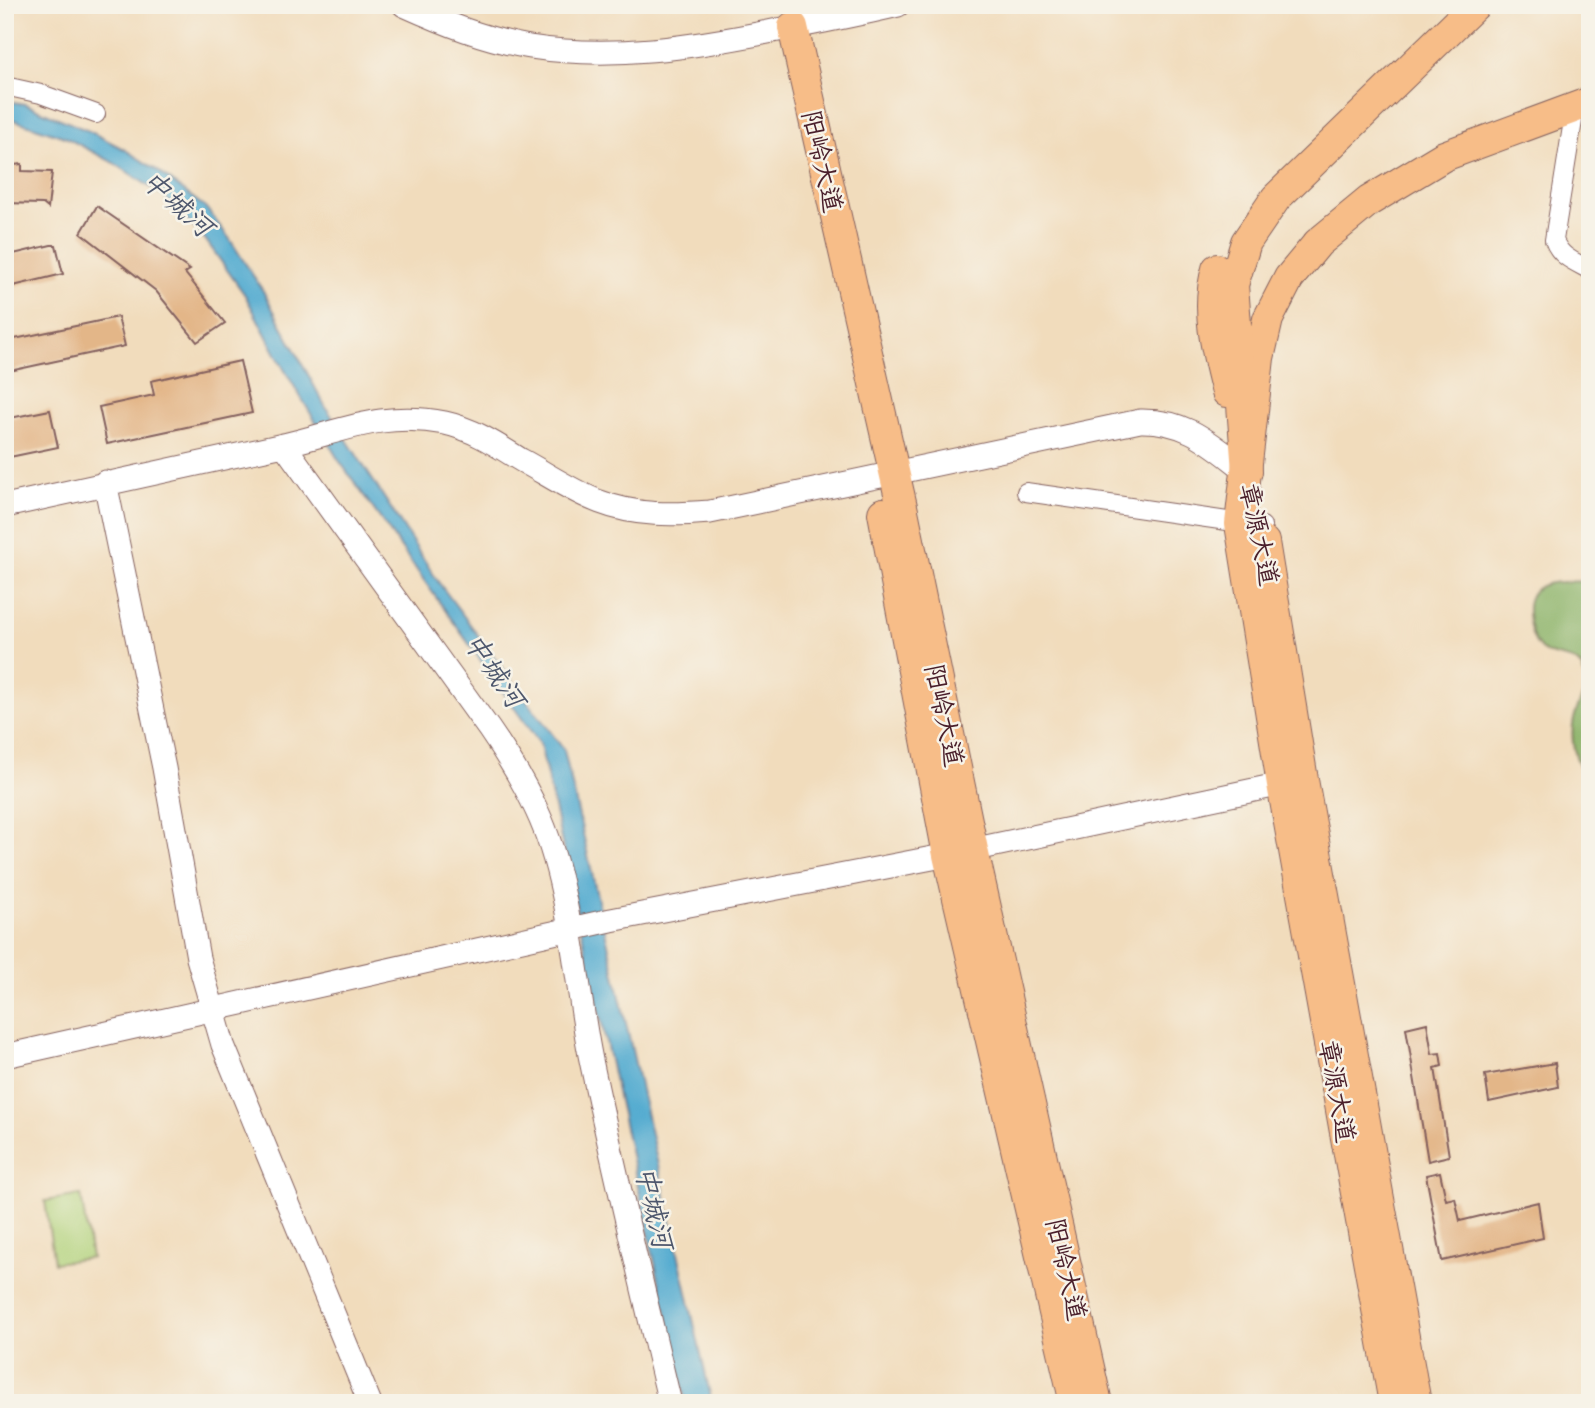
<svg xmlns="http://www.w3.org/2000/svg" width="1595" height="1408" viewBox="0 0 1595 1408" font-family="'Shantell Sans','LXGW WenKai TC',sans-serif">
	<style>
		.green { fill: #b0d179; stroke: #7d7852; stroke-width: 2 }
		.forest { fill: #8cb369; stroke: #6b694a; stroke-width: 2 }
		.water { fill: #53abd0; stroke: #4e657e; stroke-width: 2 }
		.building { fill: #e3b688 }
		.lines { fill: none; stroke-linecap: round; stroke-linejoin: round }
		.minor-casing { stroke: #84615e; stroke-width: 20 }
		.tertiary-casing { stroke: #84615e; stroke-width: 25 }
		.primary-casing { stroke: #84615e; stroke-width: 32 }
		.trunk-casing { stroke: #84615e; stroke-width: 32 }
		.minor { stroke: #fff; stroke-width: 18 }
		.tertiary { stroke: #fff; stroke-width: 23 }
		.primary { stroke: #f7bd88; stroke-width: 30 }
		.trunk { stroke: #f7bd88; stroke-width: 30 }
		.labels { text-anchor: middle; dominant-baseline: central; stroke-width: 5; stroke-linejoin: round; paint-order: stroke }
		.street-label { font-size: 26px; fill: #4a1f2b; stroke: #f7f3e8 }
		.water-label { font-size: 28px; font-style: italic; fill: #4e576d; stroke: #f7f3e8 }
	</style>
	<rect width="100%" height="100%" fill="#f7f3e8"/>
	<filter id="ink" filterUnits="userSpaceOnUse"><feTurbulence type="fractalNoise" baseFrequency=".0143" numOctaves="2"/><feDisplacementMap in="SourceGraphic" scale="14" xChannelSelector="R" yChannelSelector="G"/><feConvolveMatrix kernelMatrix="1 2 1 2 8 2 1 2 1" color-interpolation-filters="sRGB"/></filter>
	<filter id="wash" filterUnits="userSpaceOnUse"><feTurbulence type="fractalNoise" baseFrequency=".00686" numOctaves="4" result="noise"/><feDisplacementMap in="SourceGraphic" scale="28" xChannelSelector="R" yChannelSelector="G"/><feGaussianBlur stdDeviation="1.57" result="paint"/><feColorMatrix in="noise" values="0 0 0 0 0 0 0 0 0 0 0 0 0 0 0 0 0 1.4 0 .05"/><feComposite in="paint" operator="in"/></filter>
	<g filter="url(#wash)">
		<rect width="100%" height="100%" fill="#f1dcbc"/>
		<!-- green -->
		<path class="green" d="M 81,1195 L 91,1258 L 54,1263 L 45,1201 Z"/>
		<!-- forest -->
		<path class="forest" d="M 1590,581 L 1590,782 C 1574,763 1568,736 1576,712 C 1580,702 1586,692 1585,681 C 1583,651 1558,662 1542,650 C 1533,642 1531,632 1529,621 C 1521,576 1557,583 1590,581 Z"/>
		<!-- water -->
		<path class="water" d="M 5,101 L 25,104 L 91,132 L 124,149 L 158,171 L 206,208 L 229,238 L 263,291 L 325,406 L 439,583 L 564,750 L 712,1403 L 686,1403 L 540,744 L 338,459 L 284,369 L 245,295 L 205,239 L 165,197 L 114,163 L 65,137 L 5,117 Z"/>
		<g id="blocks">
			<!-- building -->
			<path class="building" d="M 22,164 L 22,171 L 52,172 L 48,208 L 43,204 L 5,203 L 5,166 Z
				M 97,206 L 190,270 L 185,273 L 225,323 L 197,342 L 156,291 L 81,233 Z
				M 51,245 L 56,245 L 63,274 L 5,288 L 5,256 Z
				M 118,317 L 125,346 L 5,372 L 5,341 Z
				M 240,361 L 252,413 L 107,444 L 99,407 L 154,395 L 151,381 Z
				M 50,410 L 58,447 L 5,458 L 5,419 Z
				M 1427,1023 L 1432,1054 L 1440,1053 L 1442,1066 L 1435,1068 L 1449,1156 L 1428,1161 L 1406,1028 Z
				M 1555,1063 L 1558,1087 L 1489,1102 L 1485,1075 Z
				M 1440,1172 L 1446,1200 L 1455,1198 L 1460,1221 L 1538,1202 L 1543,1238 L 1442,1261 L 1426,1175 Z"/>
		</g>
	</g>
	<g filter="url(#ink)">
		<use href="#blocks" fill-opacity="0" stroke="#84615e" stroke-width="2"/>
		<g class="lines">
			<defs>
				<path id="minor" d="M 5,86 L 41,94 L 96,114
					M 1575,108 L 1554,240 C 1560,257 1575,262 1590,270
					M 1026,492 L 1262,526"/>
				<path id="tertiary" d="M 404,5 C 444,23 486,40 530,47 C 613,60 692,47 773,31 C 815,23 856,15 898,5
					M 284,445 L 489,729 C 507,755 524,782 537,811 C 571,883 575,982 591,1060 C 615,1175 643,1289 670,1403
					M 105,482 L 164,768 L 198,958 L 223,1045 L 370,1403
					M 5,506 C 97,486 188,466 279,446 C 339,433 381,410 445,423 C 473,429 497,445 521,460 C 547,474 573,492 600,502 C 636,516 673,515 710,512 L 1140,421 C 1188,420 1211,444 1247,471
					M 5,1056 L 611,920 L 948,855 L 1282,784"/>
				<path id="primary" d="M 793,27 L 903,511 L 973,850 L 1097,1403
					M 883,513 L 948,855 L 1075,1403
					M 1264,542 L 1303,780 L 1416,1403
					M 1394,1403 L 1282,784 L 1240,524 L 1259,358 L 1268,319 L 1289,278 L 1318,243 L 1369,201 L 1444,156 L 1590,102"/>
				<path id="trunk" d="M 1217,269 C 1205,309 1217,353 1227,392
					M 1247,471 L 1233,285 L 1246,242 L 1276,198 L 1475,5"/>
			</defs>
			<!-- minor casing -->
			<use href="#minor" class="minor-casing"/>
			<!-- tertiary casing -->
			<use href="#tertiary" class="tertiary-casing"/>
			<!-- primary casing -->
			<use href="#primary" class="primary-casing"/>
			<!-- trunk casing -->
			<use href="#trunk" class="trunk-casing"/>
			<!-- minor -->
			<use href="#minor" class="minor"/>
			<!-- tertiary -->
			<use href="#tertiary" class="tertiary"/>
			<!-- primary -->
			<use href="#primary" class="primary"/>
			<!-- trunk -->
			<use href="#trunk" class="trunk"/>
		</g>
	</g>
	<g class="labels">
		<!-- street labels -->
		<g class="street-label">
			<text transform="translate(823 161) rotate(77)">阳岭大道</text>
			<text transform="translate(1260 534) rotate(78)">章源大道</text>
			<text transform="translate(945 715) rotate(78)">阳岭大道</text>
			<text transform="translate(1338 1091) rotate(80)">章源大道</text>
			<text transform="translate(1067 1269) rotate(77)">阳岭大道</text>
		</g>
		<!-- water labels -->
		<g class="water-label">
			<text transform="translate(178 203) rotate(42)">中城河</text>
			<text transform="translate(495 670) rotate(55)">中城河</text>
			<text transform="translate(655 1207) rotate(77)">中城河</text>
		</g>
	</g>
	<!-- margin -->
	<rect width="1595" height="1408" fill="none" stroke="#f7f3e8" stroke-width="28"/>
</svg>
